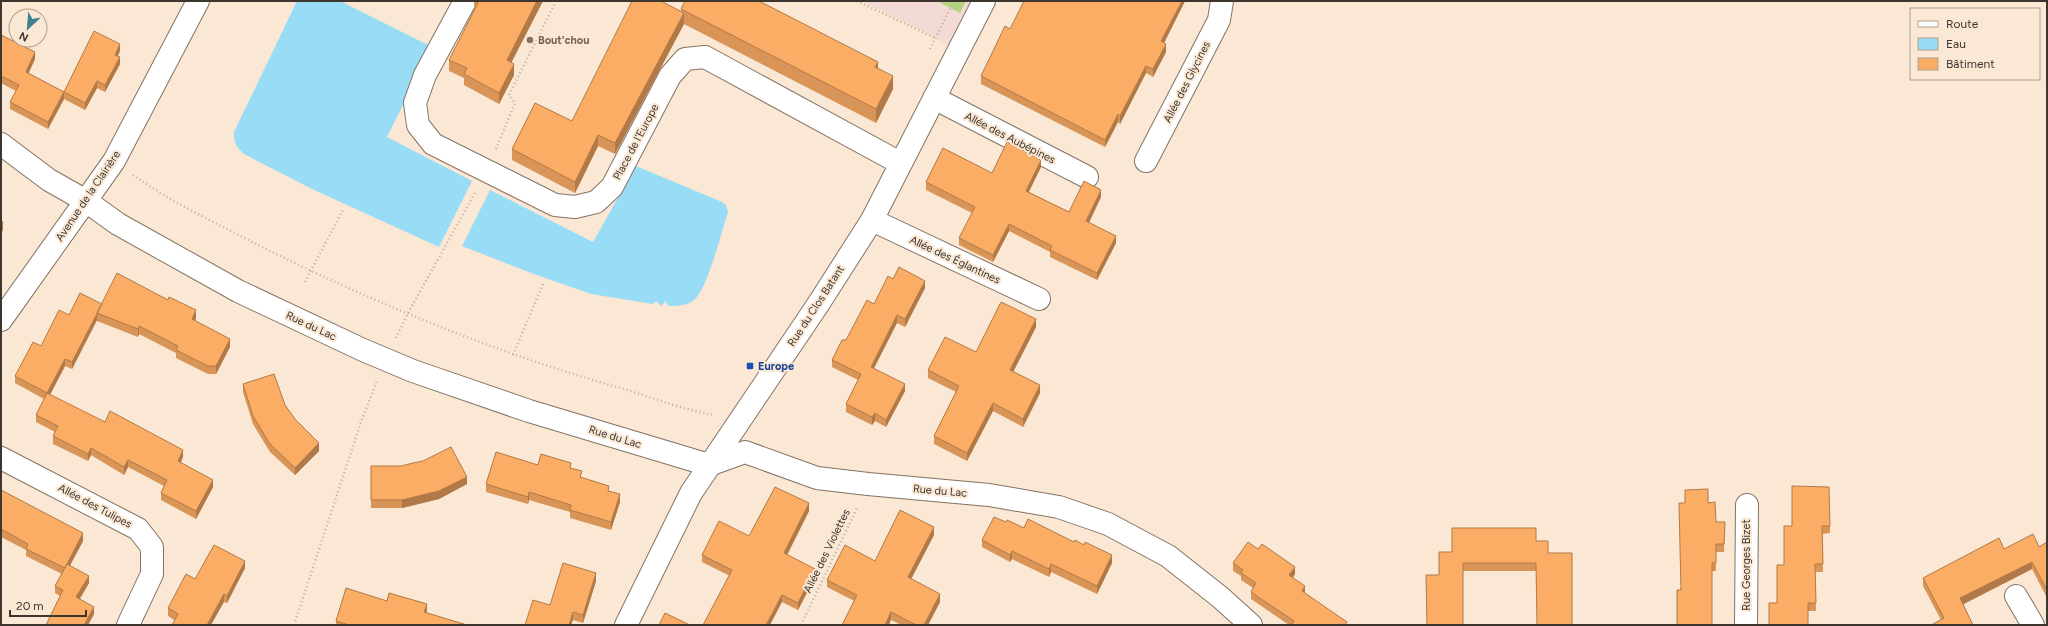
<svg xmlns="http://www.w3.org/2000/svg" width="2048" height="626" viewBox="0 0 2048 626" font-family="Figtree,sans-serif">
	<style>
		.commercial { fill: #f4dad5 }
		.green { fill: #b3d582 }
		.water { fill: #99dcf6 }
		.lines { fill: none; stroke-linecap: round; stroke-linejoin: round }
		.minor-casing { stroke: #847363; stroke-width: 24 }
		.path { stroke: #beafa0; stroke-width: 2.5; stroke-dasharray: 1 3; stroke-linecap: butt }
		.minor { stroke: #fff; stroke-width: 22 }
		.wall { fill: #d89557 }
		.shaded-wall { fill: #b07947 }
		.building { fill: #fbad65; stroke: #b07947 }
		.education-dot { fill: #8d6e63; stroke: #fae7d4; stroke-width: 1.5 }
		.transit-dot { fill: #1a4fb4; stroke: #fae7d4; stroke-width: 1.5 }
		.labels { text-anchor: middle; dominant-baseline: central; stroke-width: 4; stroke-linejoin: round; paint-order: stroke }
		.education-label { font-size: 11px; font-weight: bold; fill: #785e54; stroke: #fae7d4; text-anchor: start }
		.street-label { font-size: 11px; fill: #3d362f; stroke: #fae7d4 }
		.transit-label { font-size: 11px; font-weight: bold; fill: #164399; stroke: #fae7d4; text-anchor: start }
	</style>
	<rect width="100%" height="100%" fill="#fae7d4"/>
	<!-- commercial -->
	<path class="commercial" d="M 862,1 L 984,1 L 959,50 Z"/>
	<!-- green -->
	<path class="green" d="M 937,1 L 966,1 L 960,13 Z"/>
	<!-- water -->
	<path class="water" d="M 297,1 L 340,1 L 432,47 L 387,137 L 472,181 L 439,247 L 312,189 L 244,154 C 237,147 233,143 234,132 Z
		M 636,166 L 722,202 L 726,205 L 728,212 C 722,231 708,285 696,298 C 689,306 677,306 668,306 L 666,301 L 661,306 L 656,301 L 653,304 L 591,294 L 531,273 L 462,246 L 490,190 L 593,242 Z"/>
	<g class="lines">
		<defs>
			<path id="minor" d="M 465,1 L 425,75 L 415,103 L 418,125 L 433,144 L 555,205 L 575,207 L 596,202 L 612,187 L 670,76 L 685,59 L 705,57 L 900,163
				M 934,98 L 1087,177
				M 1,144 L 49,180 L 86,201 L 118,224 L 238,291 L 363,350 L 413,371 L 529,411 L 709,465 L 745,452 L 817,478 L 868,484 L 989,495 L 1059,507 L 1108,524 L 1168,556 L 1220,597 L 1251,625
				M 1146,161 L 1219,20 L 1222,1
				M 872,220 L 1039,299
				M 1,320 L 114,161 L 198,1
				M 1,458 L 138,529 L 152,547 L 152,574 L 128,625
				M 2016,596 L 2033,625
				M 626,625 L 691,493 L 819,303 L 872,220 L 984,1
				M 1746,625 L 1747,505"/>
		</defs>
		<!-- minor casing -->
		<use href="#minor" class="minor-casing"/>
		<!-- path -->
		<path class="path" d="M 857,1 L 935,38
			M 930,49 L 954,1
			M 496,149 L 515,103 L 509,95 L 556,1
			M 133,175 C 171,202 218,224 260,246 C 374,303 494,352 617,387 C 649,396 683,410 715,415
			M 305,282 L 344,208
			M 396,338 L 408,313 L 476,191
			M 513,355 L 543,284
			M 294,625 L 361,422 L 377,381
			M 801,625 L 858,506"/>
		<!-- minor -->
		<use href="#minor" class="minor"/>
	</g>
	<!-- wall -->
	<path class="wall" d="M 474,1 L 543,1 L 511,63 L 514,75 L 499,104 L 464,85 L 464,78 L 449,71 L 449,60 L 474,12 Z
		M 1185,1 L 1164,43 L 1166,52 L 1153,77 L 1146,73 L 1120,124 L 1118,122 L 1105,147 L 981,84 L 981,76 L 1010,29 Z
		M 681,9 L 878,68 L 893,89 L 876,123 L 684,24 L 615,154 L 598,146 L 575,193 L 512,160 L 512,149 L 572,121 L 681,12 Z
		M 1,35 L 35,59 L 28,73 L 64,92 L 120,51 L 118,56 L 120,64 L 105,92 L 97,88 L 85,110 L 64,99 L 48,129 L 10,109 L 10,102 L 16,91 L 1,83 Z
		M 1041,167 L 1028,192 L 1069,212 L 1101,197 L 1089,223 L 1116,243 L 1097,280 L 1050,257 L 1050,252 L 1009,231 L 993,262 L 959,245 L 959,238 L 972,213 L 926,190 L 926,182 Z
		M 893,279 L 925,288 L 905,327 L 897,323 L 874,368 L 905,391 L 886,427 L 875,421 L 872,425 L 846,412 L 846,404 L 858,380 L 832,367 L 832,360 L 846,340 Z
		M 102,304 L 196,318 L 195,321 L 230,347 L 216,374 L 208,374 L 176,358 L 176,353 L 139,334 L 138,337 L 97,321 L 97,320 L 72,369 L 65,366 L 50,395 L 105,422 L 183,457 L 181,462 L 213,487 L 196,519 L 161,500 L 161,493 L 164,486 L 128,467 L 124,475 L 91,455 L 88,461 L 53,444 L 53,436 L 55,432 L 36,422 L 36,415 L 44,399 L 15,383 L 15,376 L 41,346 L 69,315 Z
		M 1036,327 L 1013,372 L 1040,393 L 1023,427 L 993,411 L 967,461 L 934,444 L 934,436 L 956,392 L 928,378 L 928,370 L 976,352 Z
		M 243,384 L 295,419 L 319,451 L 295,475 L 270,452 L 253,424 L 243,392 Z
		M 538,465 L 571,468 L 582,478 L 609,491 L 620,502 L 611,530 L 570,518 L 570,512 L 529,500 L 528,504 L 486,492 L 486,484 Z
		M 371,466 L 467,484 L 439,499 L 402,508 L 371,508 Z
		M 1,490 L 83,541 L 70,565 L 89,583 L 80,599 L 94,614 L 88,625 L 46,625 L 60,596 L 55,593 L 55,586 L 62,574 L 26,556 L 26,550 L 1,537 Z
		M 1708,503 L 1716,522 L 1725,522 L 1724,552 L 1716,552 L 1716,571 L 1712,571 L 1680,590 Z
		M 809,511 L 787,555 L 815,577 L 798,610 L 702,562 L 702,555 L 749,536 Z
		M 1006,522 L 1024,528 L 1112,563 L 1097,594 L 1051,572 L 1049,577 L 1012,559 L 1010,562 L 982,547 L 982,540 Z
		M 1784,526 L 1830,526 L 1830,533 L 1822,534 L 1823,572 L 1815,572 L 1816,611 L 1808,611 L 1777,603 L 1784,565 Z
		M 1536,528 L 1536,571 L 1463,571 L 1439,575 Z
		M 934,535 L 911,579 L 940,602 L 928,625 L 901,625 L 827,587 L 827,580 L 875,561 Z
		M 2047,542 L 2047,598 L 2032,569 L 1963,604 L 1973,625 L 1933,625 L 1933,624 L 1941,620 L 1923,586 L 1923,578 L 2004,549 L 2039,547 Z
		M 1233,563 L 1295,574 L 1293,577 L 1305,593 L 1347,625 L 1289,625 L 1251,599 L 1251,592 L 1253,588 L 1241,580 L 1241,576 L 1233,571 Z
		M 245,568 L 227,603 L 224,602 L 174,620 L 168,616 L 168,608 L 195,579 Z
		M 596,581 L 583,623 L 573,620 L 550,605 Z
		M 427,612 L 426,613 L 467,625 L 336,625 L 336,621 Z"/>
	<!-- shaded-wall -->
	<path class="shaded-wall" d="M 537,1 L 543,1 L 507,71 L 507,60 Z
		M 1182,1 L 1185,1 L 1161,49 L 1161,41 Z
		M 684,13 L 684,24 L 615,154 L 615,143 Z
		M 120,44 L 120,51 L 115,62 L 115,55 Z
		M 1166,44 L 1166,52 L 1153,77 L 1153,69 Z
		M 35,52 L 35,59 L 26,79 L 26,72 Z
		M 120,57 L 120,64 L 105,92 L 105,85 Z
		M 878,62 L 878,75 L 875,67 Z
		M 514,64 L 514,75 L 499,104 L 499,93 Z
		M 1146,66 L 1146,73 L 1120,124 L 1120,116 Z
		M 893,76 L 893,89 L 876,123 L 876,109 Z
		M 97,81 L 97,88 L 85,110 L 85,103 Z
		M 64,92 L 64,99 L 48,129 L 48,122 Z
		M 1118,114 L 1118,122 L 1105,147 L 1105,140 Z
		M 598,135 L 598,146 L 575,193 L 575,182 Z
		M 1041,160 L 1041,167 L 1026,198 L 1026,191 Z
		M 1101,190 L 1101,197 L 1086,228 L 1086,221 Z
		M 3,222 L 3,230 L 1,234 L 1,227 Z
		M 1009,224 L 1009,231 L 993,262 L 993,255 Z
		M 1116,236 L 1116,243 L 1097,280 L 1097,273 Z
		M 925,281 L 925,288 L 905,327 L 905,319 Z
		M 102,304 L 97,313 L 97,320 L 72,369 L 72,362 Z
		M 196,310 L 196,318 L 192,327 L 192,319 Z
		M 897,315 L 897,323 L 871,374 L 871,367 Z
		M 1036,319 L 1036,327 L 1010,378 L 1010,370 Z
		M 139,326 L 139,334 L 138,337 L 138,329 Z
		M 230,339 L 230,347 L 216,374 L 216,366 Z
		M 65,359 L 65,366 L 47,400 L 47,393 Z
		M 905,384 L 905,391 L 886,427 L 886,420 Z
		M 1040,385 L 1040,393 L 1023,427 L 1023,419 Z
		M 993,403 L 993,411 L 967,461 L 967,453 Z
		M 875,413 L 875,421 L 872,425 L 872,417 Z
		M 319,443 L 319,451 L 295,475 L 295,468 Z
		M 91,448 L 91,455 L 88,461 L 88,454 Z
		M 183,450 L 183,457 L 178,468 L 178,461 Z
		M 128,460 L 128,467 L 124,475 L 124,467 Z
		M 467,477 L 467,484 L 439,499 L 402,508 L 402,500 Z
		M 213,480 L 213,487 L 196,519 L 196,511 Z
		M 529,492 L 529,500 L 528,504 L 528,497 Z
		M 620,494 L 620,502 L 611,530 L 611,522 Z
		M 809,503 L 809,511 L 784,561 L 784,553 Z
		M 934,527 L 934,535 L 908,585 L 908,577 Z
		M 83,533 L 83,541 L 65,575 L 65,568 Z
		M 1012,551 L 1012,559 L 1010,562 L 1010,555 Z
		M 1112,555 L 1112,563 L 1097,594 L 1097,586 Z
		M 245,561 L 245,568 L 227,603 L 227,596 Z
		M 2032,562 L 2032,569 L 1960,606 L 1960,598 Z
		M 1051,564 L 1051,572 L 1049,577 L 1049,569 Z
		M 1295,567 L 1295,574 L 1289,583 L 1289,575 Z
		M 815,569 L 815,577 L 798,610 L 798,603 Z
		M 596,573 L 596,581 L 583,623 L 583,615 Z
		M 89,576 L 89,583 L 76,604 L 76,597 Z
		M 1305,586 L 1305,594 L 1302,591 Z
		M 224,594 L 224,602 L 211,625 L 207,625 Z
		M 940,594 L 940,602 L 928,625 L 924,625 Z
		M 782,595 L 782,602 L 770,625 L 766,625 Z
		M 427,604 L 427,612 L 424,619 L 424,612 Z
		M 94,607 L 94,614 L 88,625 L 84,625 Z
		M 573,612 L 573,620 L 571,625 L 569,625 Z
		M 891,612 L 891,620 L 889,625 L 885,625 Z"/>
	<!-- building -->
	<path class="building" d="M 474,1 L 537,1 L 507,60 L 514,64 L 499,93 L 464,74 L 467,68 L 449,60 L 478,3 Z
		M 632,1 L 661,1 L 684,13 L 615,143 L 598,135 L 575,182 L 512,149 L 535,103 L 572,121 Z
		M 685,1 L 759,1 L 878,62 L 875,67 L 893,76 L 876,109 L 681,9 Z
		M 1024,1 L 1182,1 L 1161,41 L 1166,44 L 1153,69 L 1146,66 L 1120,116 L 1118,114 L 1105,140 L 981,76 L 1005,26 L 1010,29 Z
		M 94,31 L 120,44 L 115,55 L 120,57 L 105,85 L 97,81 L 85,103 L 64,92 Z
		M 1,35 L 35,52 L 26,72 L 64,92 L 48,122 L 10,102 L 19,85 L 1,76 Z
		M 1007,142 L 1041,160 L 1026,191 L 1069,212 L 1084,181 L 1101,190 L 1086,221 L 1116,236 L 1097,273 L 1050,250 L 1052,246 L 1009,224 L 993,255 L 959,238 L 975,207 L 926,182 L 943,148 L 992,173 Z
		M 1,221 L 3,222 L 1,227 Z
		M 899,267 L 925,281 L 905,319 L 897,315 L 871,367 L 905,384 L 886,420 L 875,413 L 872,417 L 846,404 L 861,374 L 832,360 L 842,340 L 846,340 L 867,300 L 874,304 L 888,276 L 893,279 Z
		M 117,273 L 168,300 L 169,297 L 196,310 L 192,319 L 230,339 L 216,366 L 208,366 L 176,350 L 178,346 L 139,326 L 138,329 L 97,313 Z
		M 80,293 L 102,304 L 72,362 L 65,359 L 47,393 L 15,376 L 33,342 L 41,346 L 59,310 L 69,315 Z
		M 1001,302 L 1036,319 L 1010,370 L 1040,385 L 1023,419 L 993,403 L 967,453 L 934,436 L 959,386 L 928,370 L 945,337 L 976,352 Z
		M 274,374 L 285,405 L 295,419 L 319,443 L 295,468 L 270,444 L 253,416 L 243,384 Z
		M 47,393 L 105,422 L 110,411 L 183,450 L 178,461 L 213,480 L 196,511 L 161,493 L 167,480 L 128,460 L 124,467 L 91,448 L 88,454 L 53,436 L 58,426 L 36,415 Z
		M 451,447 L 467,477 L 439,491 L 402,500 L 371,500 L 371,466 L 401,466 L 413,463 L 423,461 Z
		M 496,452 L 538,465 L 541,454 L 571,463 L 570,468 L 582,471 L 580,477 L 609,486 L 608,491 L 620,494 L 611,522 L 570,510 L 571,505 L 529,492 L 528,497 L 486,484 Z
		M 1792,486 L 1829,487 L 1830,526 L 1822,526 L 1823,564 L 1815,564 L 1816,603 L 1808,603 L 1808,625 L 1769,625 L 1769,603 L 1777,603 L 1777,565 L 1784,565 L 1784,526 L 1792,526 Z
		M 775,487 L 809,503 L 784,553 L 815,569 L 798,603 L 782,595 L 766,625 L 703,625 L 732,570 L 702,555 L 719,521 L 749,536 Z
		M 1708,489 L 1708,503 L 1715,502 L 1716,522 L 1725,522 L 1724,544 L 1716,544 L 1716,563 L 1712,563 L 1712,625 L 1677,625 L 1677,590 L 1681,590 L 1679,503 L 1685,503 L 1685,490 Z
		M 1,490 L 83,533 L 65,568 L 26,549 L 28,544 L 1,529 Z
		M 900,510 L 934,527 L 908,577 L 940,594 L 924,625 L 916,625 L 891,612 L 885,625 L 842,625 L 857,595 L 827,580 L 845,545 L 875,561 Z
		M 994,517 L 1006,522 L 1007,520 L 1024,528 L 1028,519 L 1074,542 L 1075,540 L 1084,545 L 1085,542 L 1112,555 L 1097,586 L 1051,564 L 1049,569 L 1012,551 L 1010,555 L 982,540 Z
		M 1452,528 L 1536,528 L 1536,541 L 1548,541 L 1548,553 L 1572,553 L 1572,625 L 1537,625 L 1536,563 L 1463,563 L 1463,625 L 1427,625 L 1426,575 L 1439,575 L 1439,552 L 1452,552 Z
		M 2033,534 L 2039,547 L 2047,542 L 2047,590 L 2032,562 L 1960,598 L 1973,625 L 1933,625 L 1933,624 L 1944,618 L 1923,578 L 1999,538 L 2004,549 Z
		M 1248,542 L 1258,549 L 1262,544 L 1295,567 L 1289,575 L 1305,586 L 1302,591 L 1347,622 L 1345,625 L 1293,625 L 1292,624 L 1294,621 L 1251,592 L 1256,583 L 1241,573 L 1243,570 L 1233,563 Z
		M 214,545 L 245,561 L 227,596 L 224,594 L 207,625 L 172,625 L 178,614 L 168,608 L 186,574 L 195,579 Z
		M 563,563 L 596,573 L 583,615 L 573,612 L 569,625 L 525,625 L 533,600 L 550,605 Z
		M 67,564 L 89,576 L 76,597 L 94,607 L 84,625 L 46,625 L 63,590 L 55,586 Z
		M 346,588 L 387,601 L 389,593 L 427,604 L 424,612 L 467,625 L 349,625 L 336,621 Z
		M 665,613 L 690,625 L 659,625 Z"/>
	<!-- markers -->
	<circle class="education-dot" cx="530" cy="40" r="4"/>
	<rect class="transit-dot" x="746" y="362" width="8" height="8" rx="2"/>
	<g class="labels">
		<!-- education labels -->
		<g class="education-label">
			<text x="538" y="40">Bout'chou</text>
		</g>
		<!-- street labels -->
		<g class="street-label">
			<text transform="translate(1187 82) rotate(-63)">Allée des Glycines</text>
			<text transform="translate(1010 138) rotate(27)">Allée des Aubépines</text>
			<text transform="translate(636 142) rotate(-62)">Place de l'Europe</text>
			<text transform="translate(88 196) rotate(-56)">Avenue de la Clairière</text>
			<text transform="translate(955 260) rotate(25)">Allée des Églantines</text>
			<text transform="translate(816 306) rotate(-57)">Rue du Clos Batant</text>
			<text transform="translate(311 326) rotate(25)">Rue du Lac</text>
			<text transform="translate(615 437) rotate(17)">Rue du Lac</text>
			<text transform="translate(940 491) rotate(5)">Rue du Lac</text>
			<text transform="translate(95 506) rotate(28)">Allée des Tulipes</text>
			<text transform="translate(827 551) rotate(-64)">Allée des Violettes</text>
			<text transform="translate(1746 565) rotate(-90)">Rue Georges Bizet</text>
		</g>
		<!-- transit labels -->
		<g class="transit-label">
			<text x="758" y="366">Europe</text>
		</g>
	</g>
	<!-- border -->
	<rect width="2048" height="626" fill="none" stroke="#3d362f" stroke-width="4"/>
	<!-- legend -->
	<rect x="1910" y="8" width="130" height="72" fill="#fae7d4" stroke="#aea092"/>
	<rect x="1918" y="21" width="20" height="6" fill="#ffffff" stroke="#aea092"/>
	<text x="1946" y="28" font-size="12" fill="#3d362f">Route</text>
	<rect x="1918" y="38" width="20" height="12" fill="#99dcf6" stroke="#aea092"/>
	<text x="1946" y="48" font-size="12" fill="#3d362f">Eau</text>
	<rect x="1918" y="58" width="20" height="12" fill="#fbad65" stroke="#aea092"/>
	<text x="1946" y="68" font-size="12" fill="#3d362f">Bâtiment</text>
	<!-- north arrow -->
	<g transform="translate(28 28) rotate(206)"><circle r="19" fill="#fae7d4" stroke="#aea092"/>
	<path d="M0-3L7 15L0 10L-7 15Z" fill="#3d8190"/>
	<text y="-6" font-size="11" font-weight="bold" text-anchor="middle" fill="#3d362f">N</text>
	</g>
	<!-- scale -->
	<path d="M10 610v6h76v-6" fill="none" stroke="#3d362f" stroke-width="2"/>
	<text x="16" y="610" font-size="12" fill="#3d362f" stroke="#fae7d4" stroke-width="3" paint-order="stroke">20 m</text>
</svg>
